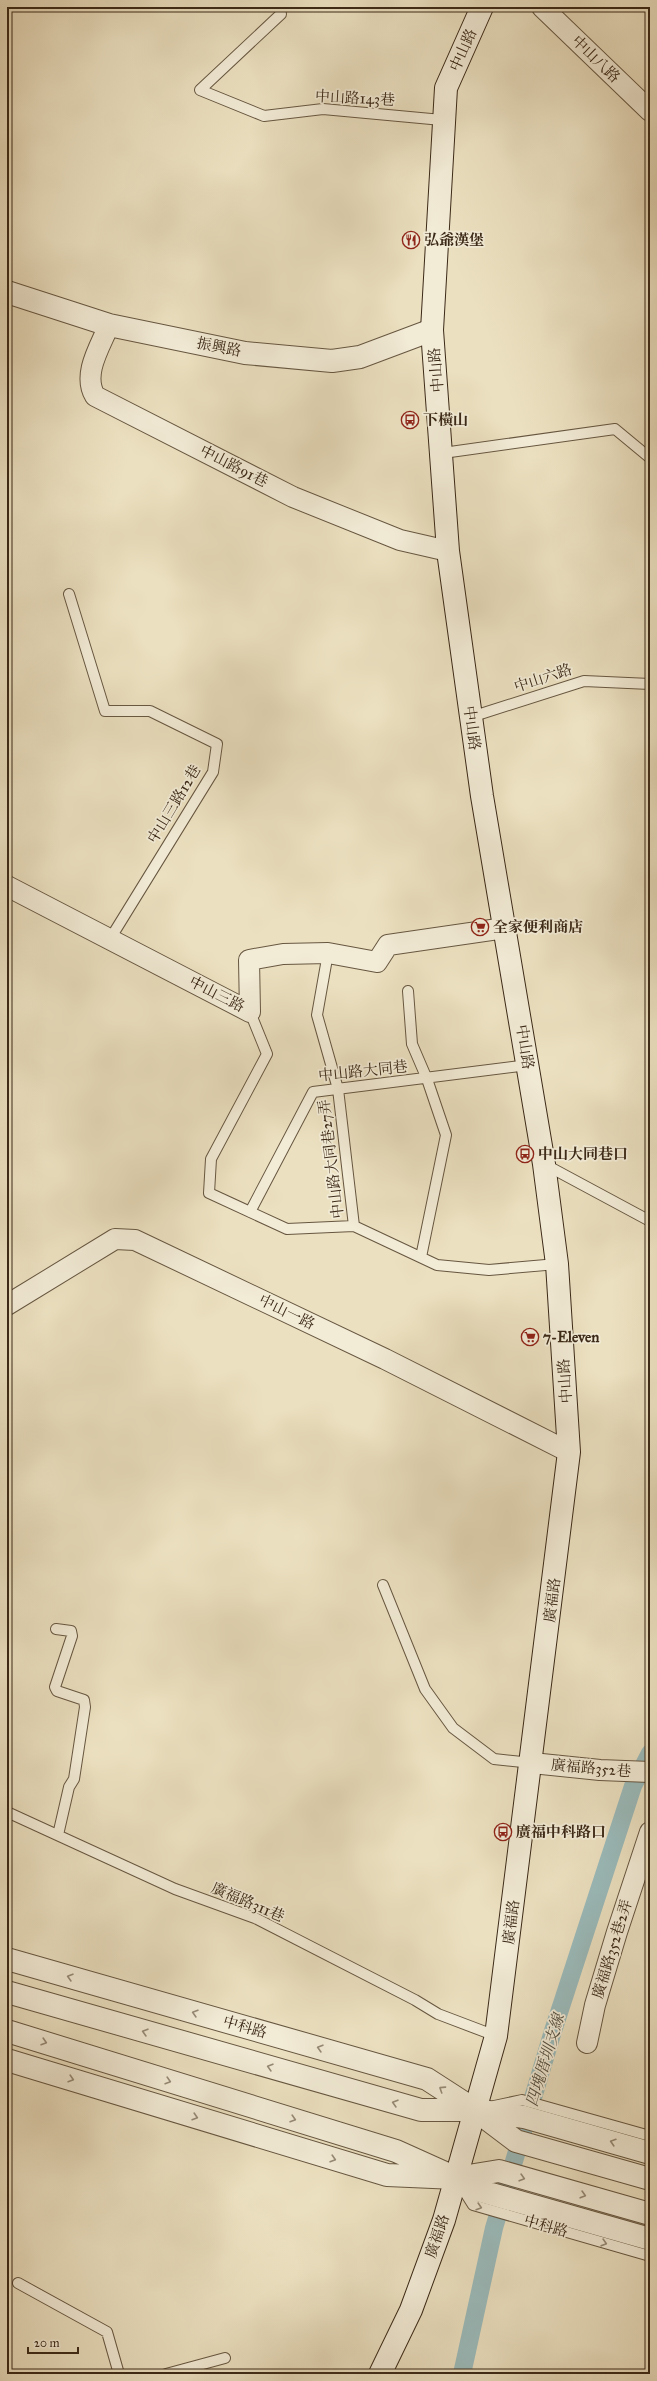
<svg xmlns="http://www.w3.org/2000/svg" width="657" height="2381" viewBox="0 0 657 2381" font-family="'IM FELL Great Primer','Noto Serif TC',serif">
	<style>
		.lines { fill: none; stroke-linecap: round; stroke-linejoin: round }
		.canal { stroke: #9bbbbb; stroke-width: 18 }
		.service-casing { stroke: #675741; stroke-width: 12 }
		.minor-casing { stroke: #675741; stroke-width: 22 }
		.tertiary-casing { stroke: #675741; stroke-width: 24 }
		.secondary-casing { stroke: #3b2917; stroke-width: 24 }
		.service { stroke: #f2ebd6; stroke-width: 10 }
		.minor { stroke: #f2ebd6; stroke-width: 20 }
		.tertiary { stroke: #f2ebd6; stroke-width: 22 }
		.secondary { stroke: #f2ebd6; stroke-width: 22 }
		.oneway { stroke: #968a76 }
		.labels { text-anchor: middle; dominant-baseline: central; stroke-width: 3.5; stroke-linejoin: round; paint-order: stroke }
		.street-label { font-size: 15px; fill: #3b2917; stroke: #f2ebd6 }
		.poi-label { font-size: 15px; font-weight: bold; fill: #3b2917; stroke: #f2ebd6; text-anchor: start }
		.water-label { font-size: 16px; font-style: italic; fill: #534e40; stroke: #f2ebd6 }
	</style>
	<rect width="100%" height="100%" fill="#ebe0c0"/>
	<filter id="stains"><feTurbulence type="fractalNoise" baseFrequency=".005" numOctaves="4"/><feColorMatrix values="0 0 0 0 .2 0 0 0 0 .09 0 0 0 0 .02 0 0 0 .5 -.17"/></filter>
	<radialGradient id="worn" r=".72"><stop offset=".6" stop-color="#630" stop-opacity="0"/><stop offset="1" stop-color="#630" stop-opacity=".3"/></radialGradient>
	<g class="lines">
		<!-- canal -->
		<path class="canal" d="M 462,2374 L 494,2228 L 553,2031 L 633,1786 L 650,1753"/>
		<defs>
			<path id="service" d="M 281,14 L 200,90 L 264,116 L 323,109 L 442,120
				M 443,453 L 615,429 L 650,458
				M 69,594 L 105,711 L 150,711 L 217,744 L 213,772 L 110,939
				M 471,717 L 584,681 L 650,684
				M 328,953 L 317,1015 L 338,1089 L 354,1226
				M 408,991 L 412,1044 L 427,1079 L 446,1135 L 421,1257
				M 250,1012 L 267,1054 L 211,1159 L 209,1193 L 287,1229 L 354,1226 L 437,1265 L 489,1270 L 557,1264
				M 544,1164 L 650,1221
				M 250,1212 L 313,1092 L 528,1065
				M 383,1585 L 425,1689 L 453,1728 L 494,1759 L 532,1763
				M 56,1629 L 71,1631 L 72,1636 L 55,1687 L 57,1691 L 84,1700 L 85,1707 L 74,1779 L 69,1787 L 58,1835
				M 7,1812 L 175,1889 L 255,1918 L 415,2000 L 438,2014 L 496,2036
				M 494,2106 L 522,2100 L 650,2136
				M 461,2186 L 473,2205 L 650,2256
				M 18,2283 L 107,2332 L 119,2374
				M 166,2374 L 225,2358"/>
			<path id="minor" d="M 542,7 L 650,111
				M 109,325 C 100,347 82,374 95,396 L 293,497 L 400,540 L 448,551
				M 7,886 L 250,1012 L 249,960 L 283,954 L 328,953 L 377,962 L 388,945 L 505,928
				M 7,1305 L 115,1239 L 135,1240 L 385,1359 L 569,1452
				M 532,1763 L 600,1770 L 650,1772
				M 587,2043 L 595,2005 L 617,1932 L 650,1832"/>
			<path id="tertiary" d="M 7,292 L 109,325 L 245,353 L 332,361 L 360,357 L 432,330
				M 7,1959 L 427,2079 L 475,2110 L 516,2141 L 650,2179
				M 7,1992 L 421,2110 L 475,2110 L 524,2117 L 650,2153
				M 7,2031 L 396,2151 L 456,2178 L 499,2171 L 650,2214
				M 7,2060 L 387,2175 L 456,2178 L 481,2191 L 650,2239"/>
			<path id="secondary" d="M 380,2374 L 411,2310 L 444,2220 L 496,2036 L 569,1452 L 557,1264 L 544,1164 L 482,796 L 448,551 L 432,330 L 446,88 L 482,7"/>
		</defs>
		<!-- service casing -->
		<use href="#service" class="service-casing"/>
		<!-- minor casing -->
		<use href="#minor" class="minor-casing"/>
		<!-- tertiary casing -->
		<use href="#tertiary" class="tertiary-casing"/>
		<!-- secondary casing -->
		<use href="#secondary" class="secondary-casing"/>
		<!-- service -->
		<use href="#service" class="service"/>
		<!-- minor -->
		<use href="#minor" class="minor"/>
		<!-- tertiary -->
		<use href="#tertiary" class="tertiary"/>
		<!-- secondary -->
		<use href="#secondary" class="secondary"/>
	</g>
	<!-- one-way arrows -->
	<defs><path id="oneway-chevron" d="M-2-3.5L2.5 0L-2 3.5" fill="none" stroke-width="1.6" stroke-linecap="round" stroke-linejoin="round"/></defs>
	<g class="oneway">
		<use href="#oneway-chevron" transform="translate(70 1977) rotate(-164)"/>
		<use href="#oneway-chevron" transform="translate(195 2013) rotate(-164)"/>
		<use href="#oneway-chevron" transform="translate(145 2032) rotate(-164)"/>
		<use href="#oneway-chevron" transform="translate(44 2042) rotate(17)"/>
		<use href="#oneway-chevron" transform="translate(320 2048) rotate(-164)"/>
		<use href="#oneway-chevron" transform="translate(270 2067) rotate(-164)"/>
		<use href="#oneway-chevron" transform="translate(71 2079) rotate(17)"/>
		<use href="#oneway-chevron" transform="translate(168 2081) rotate(17)"/>
		<use href="#oneway-chevron" transform="translate(442 2089) rotate(-147)"/>
		<use href="#oneway-chevron" transform="translate(395 2103) rotate(-164)"/>
		<use href="#oneway-chevron" transform="translate(195 2117) rotate(17)"/>
		<use href="#oneway-chevron" transform="translate(293 2119) rotate(17)"/>
		<use href="#oneway-chevron" transform="translate(613 2142) rotate(-163)"/>
		<use href="#oneway-chevron" transform="translate(333 2159) rotate(17)"/>
		<use href="#oneway-chevron" transform="translate(522 2178) rotate(16)"/>
		<use href="#oneway-chevron" transform="translate(583 2195) rotate(16)"/>
		<use href="#oneway-chevron" transform="translate(479 2207) rotate(17)"/>
		<use href="#oneway-chevron" transform="translate(604 2243) rotate(16)"/>
	</g>
	<!-- icons -->
	<defs>
		<symbol id="restaurant-ring" viewBox="-11 -11 22 22"><circle r="9.5" fill="#f2ebd6" stroke="#8f2418" stroke-width="1.5"/><path d="M-5-6h1v4h1v-4h1v4h1v-4h1v5L-1.5 .5V6h-2V.5L-5-1ZM5-6V6H3V1.5H1.5Q1.5-4 5-6Z" fill="#8f2418"/></symbol>
		<symbol id="bus-ring" viewBox="-11 -11 22 22"><circle r="9.5" fill="#f2ebd6" stroke="#8f2418" stroke-width="1.5"/><path d="M-5-6H5V4H4V6H2V4H-2V6H-4V4H-5ZM-3.5-4V0h7V-4ZM-3.5 1.2v1.5H-2V1.2ZM2 1.2v1.5H3.5V1.2Z" fill="#8f2418"/></symbol>
		<symbol id="supermarket-ring" viewBox="-11 -11 22 22"><circle r="9.5" fill="#f2ebd6" stroke="#8f2418" stroke-width="1.5"/><path d="M-6-5.5h2.5l.6 2H6L4.5 2H-2.5L-4.4-4H-6ZM-1.5 3.2a1.3 1.3 0 1 0 .1 0ZM3 3.2a1.3 1.3 0 1 0 .1 0Z" fill="#8f2418"/></symbol>
	</defs>
	<g fill-rule="evenodd">
		<use href="#restaurant-ring" x="401" y="230" width="20" height="20"/>
		<use href="#bus-ring" x="400" y="410" width="20" height="20"/>
		<use href="#supermarket-ring" x="470" y="917" width="20" height="20"/>
		<use href="#bus-ring" x="515" y="1144" width="20" height="20"/>
		<use href="#supermarket-ring" x="520" y="1327" width="20" height="20"/>
		<use href="#bus-ring" x="493" y="1822" width="20" height="20"/>
	</g>
	<g class="labels">
		<!-- street labels -->
		<g class="street-label">
			<text transform="translate(463 50) rotate(-66)">中山路</text>
			<text transform="translate(596 59) rotate(44)">中山八路</text>
			<text transform="translate(355 98) rotate(3)">中山路143巷</text>
			<text transform="translate(219 347) rotate(11)">振興路</text>
			<text transform="translate(436 370) rotate(-95)">中山路</text>
			<text transform="translate(234 466) rotate(27)">中山路91巷</text>
			<text transform="translate(543 678) rotate(-18)">中山六路</text>
			<text transform="translate(472 728) rotate(82)">中山路</text>
			<text transform="translate(174 804) rotate(-59)">中山三路12巷</text>
			<text transform="translate(217 994) rotate(27)">中山三路</text>
			<text transform="translate(525 1047) rotate(81)">中山路</text>
			<text transform="translate(363 1071) rotate(-6)">中山路大同巷</text>
			<text transform="translate(331 1159) rotate(-97)">中山路大同巷27弄</text>
			<text transform="translate(287 1312) rotate(26)">中山一路</text>
			<text transform="translate(565 1381) rotate(-94)">中山路</text>
			<text transform="translate(552 1600) rotate(-83)">廣福路</text>
			<text transform="translate(591 1768) rotate(5)">廣福路352巷</text>
			<text transform="translate(248 1902) rotate(23)">廣福路311巷</text>
			<text transform="translate(511 1922) rotate(-83)">廣福路</text>
			<text transform="translate(612 1949) rotate(-73)">廣福路352巷2弄</text>
			<text transform="translate(245 2027) rotate(16)">中科路</text>
			<text transform="translate(546 2226) rotate(16)">中科路</text>
			<text transform="translate(437 2236) rotate(-71)">廣福路</text>
		</g>
		<!-- poi labels -->
		<g class="poi-label">
			<text x="424" y="240">弘爺漢堡</text>
			<text x="423" y="420">下橫山</text>
			<text x="493" y="927">全家便利商店</text>
			<text x="538" y="1154">中山大同巷口</text>
			<text x="543" y="1337">7-Eleven</text>
			<text x="516" y="1832">廣福中科路口</text>
		</g>
		<!-- water labels -->
		<g class="water-label">
			<text transform="translate(545 2060) rotate(-73)">四塊厝圳支線</text>
		</g>
	</g>
	<!-- margin -->
	<rect width="657" height="2381" fill="none" stroke="#ebe0c0" stroke-width="24"/>
	<rect x="8" y="8" width="641" height="2365" fill="none" stroke="#3b2917" stroke-width="2"/>
	<rect x="12" y="12" width="633" height="2357" fill="none" stroke="#3b2917"/>
	<!-- scale -->
	<path d="M28 2347v6h50v-6" fill="none" stroke="#3b2917" stroke-width="2"/>
	<text x="34" y="2347" font-size="12" fill="#3b2917" stroke="#f2ebd6" stroke-width="3" paint-order="stroke">20 m</text>
	<rect width="100%" height="100%" filter="url(#stains)"/>
	<rect width="100%" height="100%" fill="url(#worn)"/>
</svg>
